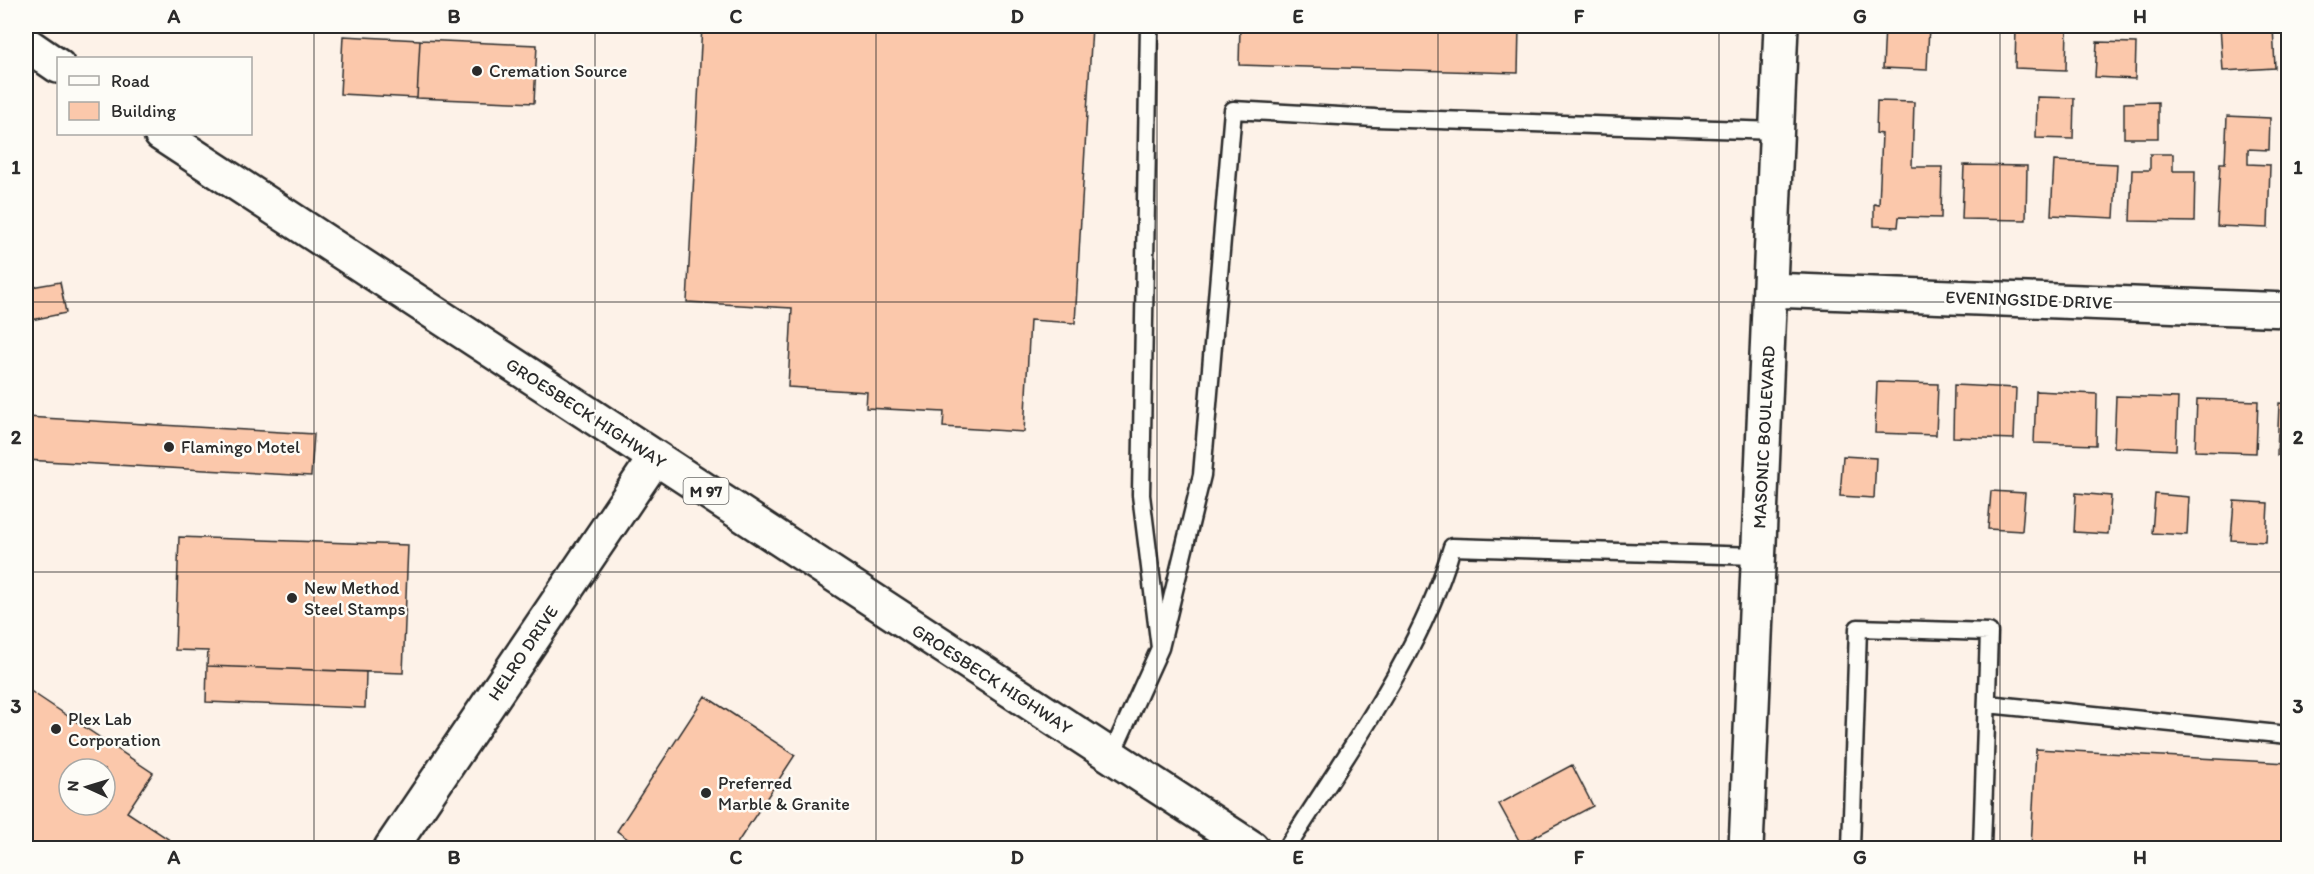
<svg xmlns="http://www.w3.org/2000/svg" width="2314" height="874" viewBox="0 0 2314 874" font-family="Itim,sans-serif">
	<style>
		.building { fill: #fbc8ab; stroke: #2b2b2b; stroke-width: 1.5; fill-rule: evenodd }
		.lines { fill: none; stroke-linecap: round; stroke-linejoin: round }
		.lane-casing { stroke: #2b2b2b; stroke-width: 21 }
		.street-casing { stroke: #2b2b2b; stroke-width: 38 }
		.secondary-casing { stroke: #2b2b2b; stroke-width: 38 }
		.primary-casing { stroke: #2b2b2b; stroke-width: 38 }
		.lane { stroke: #fdfcf7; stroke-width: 16 }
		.street { stroke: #fdfcf7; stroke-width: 33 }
		.secondary { stroke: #fdfcf7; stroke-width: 33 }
		.primary { stroke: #fdfcf7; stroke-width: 33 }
		.grid { fill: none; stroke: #2b2b2b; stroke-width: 1.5; stroke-opacity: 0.55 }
		.poi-dot { fill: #2b2b2b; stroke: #fdfcf7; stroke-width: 2 }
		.labels { text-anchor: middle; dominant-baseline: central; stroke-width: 5; stroke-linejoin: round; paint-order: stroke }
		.shield { fill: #fdfcf7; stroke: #6a6a68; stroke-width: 1.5 }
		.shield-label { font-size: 16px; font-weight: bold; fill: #2b2b2b }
		.poi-label { font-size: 18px; fill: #2b2b2b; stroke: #fdfcf7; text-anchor: start }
		.street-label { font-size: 18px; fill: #2b2b2b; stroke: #fdfcf7 }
		.neatline { fill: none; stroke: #2b2b2b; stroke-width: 2 }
		.grid-label { font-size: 20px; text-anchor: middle; font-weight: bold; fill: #2b2b2b }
	</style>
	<rect width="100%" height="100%" fill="#fdf2e8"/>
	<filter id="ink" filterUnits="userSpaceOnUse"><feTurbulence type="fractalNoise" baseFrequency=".0167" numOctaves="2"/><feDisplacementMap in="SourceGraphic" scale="12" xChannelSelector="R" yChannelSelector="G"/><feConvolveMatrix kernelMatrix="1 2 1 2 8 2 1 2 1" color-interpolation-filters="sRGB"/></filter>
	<g filter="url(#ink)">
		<!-- building -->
		<path class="building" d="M 702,26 L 1092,26 L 1075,323 L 1030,320 L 1024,432 L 943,427 L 944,412 L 866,408 L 867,392 L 788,387 L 792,308 L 687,302 Z
			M 1240,26 L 1519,26 L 1518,73 L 1239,65 Z
			M 1885,26 L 1929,26 L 1927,70 L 1883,68 Z
			M 2016,26 L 2067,26 L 2066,70 L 2015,68 Z
			M 2220,26 L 2273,26 L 2275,68 L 2223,71 Z
			M 343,36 L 420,40 L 417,98 L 340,94 Z
			M 420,40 L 537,45 L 534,103 L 417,98 Z
			M 2097,42 L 2136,43 L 2135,79 L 2095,77 Z
			M 2037,97 L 2074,98 L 2073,139 L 2036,138 Z
			M 1877,101 L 1914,102 L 1912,167 L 1942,167 L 1941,218 L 1899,217 L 1898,227 L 1874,226 L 1874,204 L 1879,205 L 1882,134 L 1876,133 Z
			M 2158,102 L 2158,138 L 2124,138 L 2124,103 Z
			M 2227,116 L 2270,118 L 2269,150 L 2248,149 L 2248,164 L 2270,165 L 2268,228 L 2217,226 L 2220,163 L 2225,163 Z
			M 2150,154 L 2173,154 L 2173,171 L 2195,171 L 2194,222 L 2130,221 L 2132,170 L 2150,170 Z
			M 2054,161 L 2117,164 L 2114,218 L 2051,215 Z
			M 1964,165 L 2027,166 L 2026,220 L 1962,219 Z
			M 60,282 L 66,313 L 26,321 L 26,288 Z
			M 1877,382 L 1938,384 L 1936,435 L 1875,433 Z
			M 1954,385 L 2016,388 L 2014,439 L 1953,437 Z
			M 2036,391 L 2097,394 L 2096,445 L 2034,443 Z
			M 2116,396 L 2178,398 L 2176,450 L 2114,447 Z
			M 2197,399 L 2258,401 L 2256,453 L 2195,451 Z
			M 2279,403 L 2288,404 L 2288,455 L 2277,455 Z
			M 26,417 L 314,434 L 311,476 L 26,460 Z
			M 1843,456 L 1876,458 L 1874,498 L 1840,496 Z
			M 1991,491 L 2025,493 L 2022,531 L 1988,529 Z
			M 2076,493 L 2111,496 L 2108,534 L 2074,532 Z
			M 2155,494 L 2189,497 L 2187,535 L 2152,533 Z
			M 2234,501 L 2268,503 L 2266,542 L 2231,540 Z
			M 179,537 L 408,545 L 403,673 L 207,666 L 208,651 L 175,650 Z
			M 207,666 L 366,672 L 365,708 L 206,702 Z
			M 26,688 L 153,773 L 127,812 L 179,846 L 177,848 L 37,848 L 26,841 ZM 69,769 L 105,769 L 105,805 L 69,805 Z
			M 705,696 L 795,755 L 734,848 L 640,848 L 617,831 Z
			M 2036,749 L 2288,763 L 2285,848 L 2031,848 Z
			M 1572,765 L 1593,806 L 1521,844 L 1499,804 Z"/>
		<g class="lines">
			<defs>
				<path id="lane" d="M 1160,648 L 1202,475 L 1233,110 L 1375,118 L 1777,131
					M 1987,704 L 2288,735
					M 1111,756 L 1160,648 L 1141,495 L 1149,26
					M 1287,848 C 1346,754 1421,654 1452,547 L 1758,556
					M 1851,848 L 1858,628 L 1989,632 L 1982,848"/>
				<path id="street" d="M 391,848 L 655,458"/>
				<path id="secondary" d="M 1770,290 L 2288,310
					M 1746,848 L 1781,26"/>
				<path id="primary" d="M 26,44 L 58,66
					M 161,134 L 1252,848"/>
			</defs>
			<!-- lane casing -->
			<use href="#lane" class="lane-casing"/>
			<!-- street casing -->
			<use href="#street" class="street-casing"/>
			<!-- secondary casing -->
			<use href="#secondary" class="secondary-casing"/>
			<!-- primary casing -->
			<use href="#primary" class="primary-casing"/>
			<!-- lane -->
			<use href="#lane" class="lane"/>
			<!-- street -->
			<use href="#street" class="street"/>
			<!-- secondary -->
			<use href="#secondary" class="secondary"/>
			<!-- primary -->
			<use href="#primary" class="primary"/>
		</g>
	</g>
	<!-- grid -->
	<path class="grid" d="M 314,26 L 314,848M 595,26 L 595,848M 876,26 L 876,848M 1157,26 L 1157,848M 1438,26 L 1438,848M 1719,26 L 1719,848M 2000,26 L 2000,848M 26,302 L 2288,302M 26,572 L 2288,572"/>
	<!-- markers -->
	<g class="poi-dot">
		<circle cx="477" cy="71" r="6"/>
		<circle cx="169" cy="447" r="6"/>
		<circle cx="292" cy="598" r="6"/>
		<circle cx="56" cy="729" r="6"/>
		<circle cx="706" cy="793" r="6"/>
	</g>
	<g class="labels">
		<!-- shield labels -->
		<rect class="shield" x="683.5" y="478" width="45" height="26" rx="4.5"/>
		<g class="shield-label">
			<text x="706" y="491">M 97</text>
		</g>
		<!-- poi labels -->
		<g class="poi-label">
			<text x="489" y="71">Cremation Source</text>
			<text x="181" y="447">Flamingo Motel</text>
			<text x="304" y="588">New Method<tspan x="304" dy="21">Steel Stamps</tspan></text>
			<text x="68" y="719">Plex Lab<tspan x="68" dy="21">Corporation</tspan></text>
			<text x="718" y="783">Preferred<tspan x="718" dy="21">Marble &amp; Granite</tspan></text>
		</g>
		<!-- street labels -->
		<g class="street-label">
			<text transform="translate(2029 300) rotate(2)">EVENINGSIDE DRIVE</text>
			<text transform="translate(586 413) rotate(33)">GROESBECK HIGHWAY</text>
			<text transform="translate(1764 437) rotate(-87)">MASONIC BOULEVARD</text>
			<text transform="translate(523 653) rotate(-56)">HELRO DRIVE</text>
			<text transform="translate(992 679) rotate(33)">GROESBECK HIGHWAY</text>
		</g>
	</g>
	<!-- margin -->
	<rect width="2314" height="874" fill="none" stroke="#fdfcf7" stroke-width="66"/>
	<!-- legend -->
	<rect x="57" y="57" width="195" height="78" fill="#fdfcf7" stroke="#a9a8a5" stroke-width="1.5"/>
	<rect x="69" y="76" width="30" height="9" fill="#fdfcf7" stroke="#a9a8a5" stroke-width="1.5"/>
	<text x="111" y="87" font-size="18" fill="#2b2b2b">Road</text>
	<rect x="69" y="102" width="30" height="18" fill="#fbc8ab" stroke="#a9a8a5" stroke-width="1.5"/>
	<text x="111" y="117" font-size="18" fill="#2b2b2b">Building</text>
	<!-- north arrow -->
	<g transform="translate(87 787) rotate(274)"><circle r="28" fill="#fdfcf7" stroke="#a9a8a5" stroke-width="1.5"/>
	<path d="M0-4.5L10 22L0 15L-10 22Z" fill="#2b2b2b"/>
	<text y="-9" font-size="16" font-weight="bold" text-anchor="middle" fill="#2b2b2b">N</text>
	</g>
	<rect x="33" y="33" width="2248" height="808" class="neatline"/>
	<g class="grid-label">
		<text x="174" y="23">A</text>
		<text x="454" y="23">B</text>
		<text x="736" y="23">C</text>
		<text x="1017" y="23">D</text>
		<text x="1298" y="23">E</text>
		<text x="1579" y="23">F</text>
		<text x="1860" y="23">G</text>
		<text x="2140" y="23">H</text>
		<text x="16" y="174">1</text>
		<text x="2298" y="174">1</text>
		<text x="16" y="444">2</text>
		<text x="2298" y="444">2</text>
		<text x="16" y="713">3</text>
		<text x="2298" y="713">3</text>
		<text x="174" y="864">A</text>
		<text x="454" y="864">B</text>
		<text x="736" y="864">C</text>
		<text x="1017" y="864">D</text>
		<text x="1298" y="864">E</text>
		<text x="1579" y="864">F</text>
		<text x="1860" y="864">G</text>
		<text x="2140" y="864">H</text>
	</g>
</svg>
